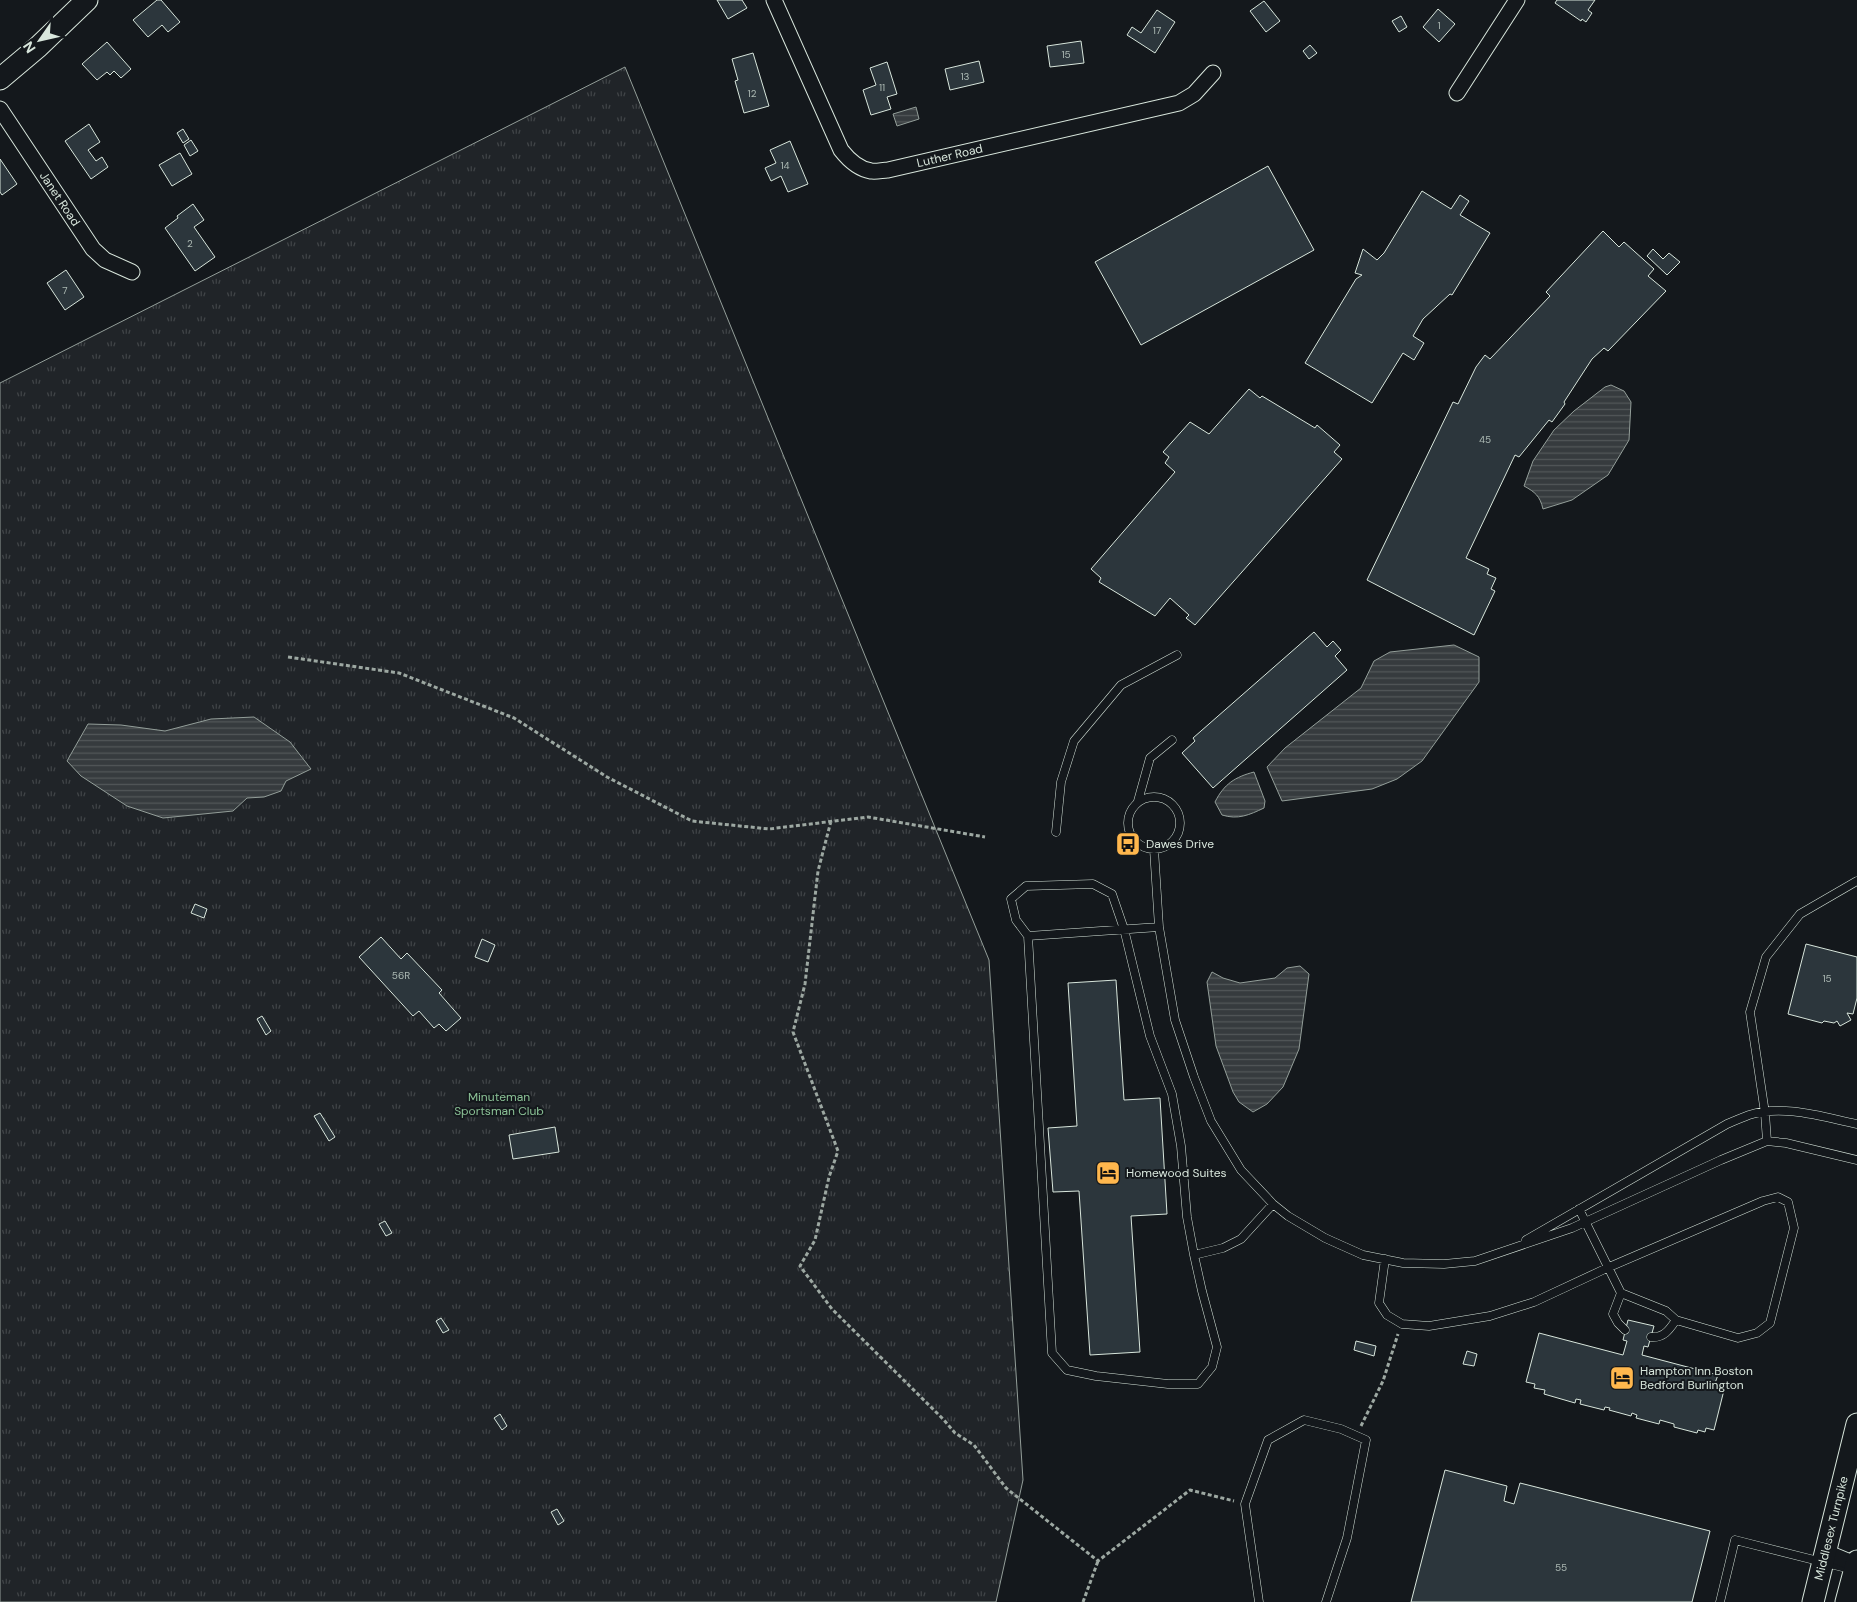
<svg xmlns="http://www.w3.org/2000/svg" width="1857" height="1602" viewBox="0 0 1857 1602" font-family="'DM Sans',sans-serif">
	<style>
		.grass { fill: url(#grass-tufts); stroke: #939e99 }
		.water { fill: url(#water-rules); stroke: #939e99 }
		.building { fill: #2c363c; stroke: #d8e6dc }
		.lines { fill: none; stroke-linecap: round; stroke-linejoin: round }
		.service-casing { stroke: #d8e6dc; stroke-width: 9 }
		.minor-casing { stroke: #d8e6dc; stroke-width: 17 }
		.secondary-casing { stroke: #d8e6dc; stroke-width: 23 }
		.path { stroke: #9da8a2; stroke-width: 3; stroke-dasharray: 4 2.5; stroke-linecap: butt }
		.service { stroke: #14181c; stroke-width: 8 }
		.minor { stroke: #14181c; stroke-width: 15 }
		.secondary { stroke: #14181c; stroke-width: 21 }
		.labels { text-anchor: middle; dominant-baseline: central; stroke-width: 4; stroke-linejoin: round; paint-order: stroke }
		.number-label { font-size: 10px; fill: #adbab4 }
		.street-label { font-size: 12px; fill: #d8e6dc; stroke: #14181c }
		.poi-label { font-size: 12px; fill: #d8e6dc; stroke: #14181c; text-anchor: start }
		.park-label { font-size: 12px; fill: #8ac095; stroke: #14181c }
	</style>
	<defs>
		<pattern id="grass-tufts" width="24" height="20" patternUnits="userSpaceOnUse" patternTransform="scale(1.25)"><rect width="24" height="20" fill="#202428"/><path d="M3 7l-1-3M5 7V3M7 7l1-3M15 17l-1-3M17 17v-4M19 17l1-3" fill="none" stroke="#404447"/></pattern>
		<pattern id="water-rules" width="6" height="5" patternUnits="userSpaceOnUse" patternTransform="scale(1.25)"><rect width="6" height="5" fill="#363b3e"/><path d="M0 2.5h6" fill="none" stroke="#525759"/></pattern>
	</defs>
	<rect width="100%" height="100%" fill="#14181c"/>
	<!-- grass -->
	<path class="grass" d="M 625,67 L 989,960 L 1023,1480 L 996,1602 L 0,1602 L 0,383 Z"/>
	<!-- water -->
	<path class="water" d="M 916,107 L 919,119 L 897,126 L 893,114 Z
		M 1611,385 L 1624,391 L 1631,402 L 1629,440 L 1608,475 L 1572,500 L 1543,509 C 1540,496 1535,492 1524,486 L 1533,461 L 1554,430 L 1574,411 L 1605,387 Z
		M 1454,645 L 1479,657 L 1479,682 L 1422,761 L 1397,779 L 1372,789 L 1282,801 L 1267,767 L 1285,748 L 1361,688 L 1374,661 L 1390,652 Z
		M 254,717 L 290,742 L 311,769 L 286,781 L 281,791 L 264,797 L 247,798 L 233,811 L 163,818 L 127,806 L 81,776 L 67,761 L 88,724 L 121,725 L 165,731 L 211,719 Z
		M 1254,772 L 1265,801 L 1264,808 C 1249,815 1238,820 1222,815 L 1215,802 C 1224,784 1235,777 1254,772 Z
		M 1300,966 L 1309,974 L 1299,1049 L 1283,1087 L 1267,1104 L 1253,1112 L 1239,1102 L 1233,1092 L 1216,1046 L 1207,982 L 1212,972 L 1223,978 L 1240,983 L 1275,978 L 1287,968 Z"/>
	<!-- building -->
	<path class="building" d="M 157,0 L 161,0 L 180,22 L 168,32 L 162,25 L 148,37 L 133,20 Z
		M 717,0 L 742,0 L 747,8 L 728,19 Z
		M 1557,0 L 1595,0 L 1588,10 L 1592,13 L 1586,22 L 1582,19 L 1581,21 L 1555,3 Z
		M 1264,1 L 1280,21 L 1266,32 L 1250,11 Z
		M 1438,9 L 1455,24 L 1439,42 L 1423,27 Z
		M 1157,10 L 1175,22 L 1155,53 L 1127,35 L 1132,27 L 1141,33 Z
		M 1401,16 L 1407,27 L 1399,32 L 1392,21 Z
		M 1081,41 L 1084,63 L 1050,67 L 1047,46 Z
		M 107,42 L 131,69 L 121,78 L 114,71 L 110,75 L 107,72 L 97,80 L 82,64 Z
		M 1310,45 L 1317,53 L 1309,59 L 1303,51 Z
		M 753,53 L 769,106 L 744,113 L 735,81 L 738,80 L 732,59 Z
		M 979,61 L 984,82 L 950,90 L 945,69 Z
		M 887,62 L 897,94 L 887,97 L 891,109 L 871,115 L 863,90 L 876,85 L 870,68 Z
		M 89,124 L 100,142 L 88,150 L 96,161 L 102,157 L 108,167 L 91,179 L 65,141 Z
		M 183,129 L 189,139 L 183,143 L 177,133 Z
		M 191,140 L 198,151 L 190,156 L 184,145 Z
		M 790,141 L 808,184 L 788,192 L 781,176 L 771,181 L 765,168 L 776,163 L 770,150 Z
		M 180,153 L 192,174 L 172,186 L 159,165 Z
		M 0,159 L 17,184 L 2,195 L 0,192 Z
		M 1268,166 L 1314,250 L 1141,345 L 1095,262 Z
		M 1422,191 L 1451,209 L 1460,195 L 1469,201 L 1460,215 L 1490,233 L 1452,295 L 1450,294 L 1423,319 L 1413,336 L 1424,343 L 1414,360 L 1403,353 L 1372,403 L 1305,363 L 1356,279 L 1362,275 L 1355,273 L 1363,249 L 1377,260 L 1384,253 Z
		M 193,204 L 204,220 L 194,227 L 215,257 L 195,271 L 165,228 L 178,218 L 177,216 Z
		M 1603,231 L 1619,247 L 1624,242 L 1654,269 L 1648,276 L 1666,291 L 1608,351 L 1604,348 L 1592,359 L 1564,402 L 1565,404 L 1552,422 L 1549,420 L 1519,457 L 1515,455 L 1466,558 L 1489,569 L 1487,574 L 1496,578 L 1491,589 L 1495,591 L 1474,635 L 1367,580 L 1453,402 L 1458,404 L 1476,367 L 1485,355 L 1490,359 L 1550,296 L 1546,292 Z
		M 1653,249 L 1663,259 L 1669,253 L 1680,262 L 1667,275 L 1647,256 Z
		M 66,270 L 84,297 L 65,310 L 47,283 Z
		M 1249,389 L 1260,398 L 1262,396 L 1315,428 L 1317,425 L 1340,445 L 1334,452 L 1342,459 L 1195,625 L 1186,618 L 1189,615 L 1170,598 L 1155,616 L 1099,582 L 1101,578 L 1091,569 L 1175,472 L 1165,463 L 1169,457 L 1163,452 L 1190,422 L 1209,434 Z
		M 1314,632 L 1327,647 L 1333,641 L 1341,650 L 1335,656 L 1347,670 L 1213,788 L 1182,753 L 1195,741 L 1193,738 Z
		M 195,904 L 207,909 L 204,918 L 191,913 Z
		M 381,937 L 401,959 L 407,953 L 442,990 L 439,993 L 461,1018 L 446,1031 L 439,1024 L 434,1028 L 419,1011 L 413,1016 L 359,957 Z
		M 482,939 L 495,945 L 488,962 L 475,957 Z
		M 1806,944 L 1857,957 L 1857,998 L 1853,1014 L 1847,1013 L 1851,1020 L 1840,1026 L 1837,1021 L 1834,1023 L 1824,1021 L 1822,1023 L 1788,1014 Z
		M 1116,980 L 1124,1100 L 1160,1098 L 1167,1214 L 1131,1216 L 1140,1352 L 1090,1355 L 1079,1191 L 1053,1192 L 1048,1128 L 1077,1126 L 1068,983 Z
		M 262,1016 L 271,1031 L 266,1035 L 257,1019 Z
		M 320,1113 L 335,1137 L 329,1141 L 314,1116 Z
		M 555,1127 L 559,1152 L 513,1159 L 509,1135 Z
		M 385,1221 L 392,1233 L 386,1236 L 379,1224 Z
		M 441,1318 L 449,1330 L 443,1333 L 436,1321 Z
		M 1628,1320 L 1654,1326 L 1648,1347 L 1644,1346 L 1642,1355 L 1718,1375 L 1715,1383 L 1725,1386 L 1714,1430 L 1706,1428 L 1705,1432 L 1698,1430 L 1697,1433 L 1674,1427 L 1674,1424 L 1660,1420 L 1659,1424 L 1636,1418 L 1637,1415 L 1632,1413 L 1631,1416 L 1609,1410 L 1610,1408 L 1605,1407 L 1604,1410 L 1580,1404 L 1581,1400 L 1576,1399 L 1575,1403 L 1544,1394 L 1545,1390 L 1534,1388 L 1535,1384 L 1526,1382 L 1539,1333 L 1623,1355 L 1627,1341 L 1623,1340 Z
		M 1356,1341 L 1376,1346 L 1374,1356 L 1354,1350 Z
		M 1467,1351 L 1477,1354 L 1474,1366 L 1463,1364 Z
		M 500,1414 L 507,1426 L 502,1430 L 494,1418 Z
		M 1445,1470 L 1507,1486 L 1504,1501 L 1514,1504 L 1520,1483 L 1710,1531 L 1692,1602 L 1411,1602 Z
		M 557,1509 L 564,1521 L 558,1525 L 551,1512 Z"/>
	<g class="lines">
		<defs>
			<path id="service" d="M1128 823a26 26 0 1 1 52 0a26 26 0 1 1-52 0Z
				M 1138,801 L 1150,758 L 1172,740
				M 1056,832 L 1061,782 L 1074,741 L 1121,685 L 1177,655
				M 1154,849 L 1159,927 L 1175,1020 L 1194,1077 L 1211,1121 L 1241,1170 L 1273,1204 L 1288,1216 L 1325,1238 L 1363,1255 L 1403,1263 L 1444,1264 L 1475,1261 L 1572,1228 L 1721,1160 L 1767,1141 L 1786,1143 L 1857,1160
				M 1159,927 L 1028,936 L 1016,920 L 1011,899 L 1026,886 L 1093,884 L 1112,894 L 1124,929 L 1150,1036 L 1172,1094 L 1181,1146 L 1187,1217 L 1194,1255 L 1223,1248 L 1241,1239 L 1273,1204
				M 1028,936 L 1052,1353 L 1067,1370 L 1096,1376 L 1168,1384 L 1198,1384 L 1212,1367 L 1217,1347 L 1202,1291 L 1194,1255
				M 1767,1141 L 1765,1113 L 1750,1012 L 1766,957 L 1800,914 L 1857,881
				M 1526,1240 L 1727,1124 C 1734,1121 1741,1118 1749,1115 C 1783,1104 1823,1117 1857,1124
				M 1385,1259 L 1379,1303 L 1387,1315 L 1402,1324 L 1429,1326 L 1490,1316 L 1534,1302 L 1607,1268 L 1763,1201 L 1778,1197 L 1788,1202 L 1794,1228 L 1770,1323 L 1757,1333 L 1738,1338 L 1676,1320 L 1666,1311 L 1621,1293 L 1579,1209
				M 1621,1293 L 1613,1314 L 1618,1323 L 1625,1330
				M 1651,1337 C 1664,1338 1669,1330 1676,1320
				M 1259,1602 L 1245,1504 L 1268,1440 L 1304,1420 L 1341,1429 L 1366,1440 L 1347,1538 L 1326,1602
				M 1720,1602 L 1735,1540 L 1850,1569"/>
			<g id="minor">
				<path id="s1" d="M 774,0 L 841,150 C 848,159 859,169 871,171 C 876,172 883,170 888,170 L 1179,103 L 1194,94 L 1213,73"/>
				<path d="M 1457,93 L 1517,0"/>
				<path id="s2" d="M 0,109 L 93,249 L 105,260 L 132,272"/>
				<path d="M 1826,1552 L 1857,1565"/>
			</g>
			<g id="secondary">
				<path d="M 0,79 L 38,47 L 87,0"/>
				<path id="s3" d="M 1813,1602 L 1857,1424"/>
				<path d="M 1846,1602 L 1857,1561"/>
			</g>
		</defs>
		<!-- service casing -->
		<use href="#service" class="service-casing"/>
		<!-- minor casing -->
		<use href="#minor" class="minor-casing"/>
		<!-- secondary casing -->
		<use href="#secondary" class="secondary-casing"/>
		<!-- path -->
		<path class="path" d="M 288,657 L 399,673 L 514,718 L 607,777 L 692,821 L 769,829 L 868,817 L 985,837
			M 831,821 L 818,871 L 805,984 L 793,1032 L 838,1151 L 829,1177 L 815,1240 L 800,1266 L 832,1309 L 944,1420 L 955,1433 L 974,1445 L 1006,1488 L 1098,1561 L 1190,1490 L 1234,1501
			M 1361,1426 L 1383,1381 L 1398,1334
			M 1083,1602 L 1098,1561"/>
		<!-- service -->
		<use href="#service" class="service"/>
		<!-- minor -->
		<use href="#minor" class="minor"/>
		<!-- secondary -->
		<use href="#secondary" class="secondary"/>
	</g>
	<!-- icons -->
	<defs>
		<symbol id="bus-square" viewBox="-11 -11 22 22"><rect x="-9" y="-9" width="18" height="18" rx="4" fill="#ffb74d" stroke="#14181c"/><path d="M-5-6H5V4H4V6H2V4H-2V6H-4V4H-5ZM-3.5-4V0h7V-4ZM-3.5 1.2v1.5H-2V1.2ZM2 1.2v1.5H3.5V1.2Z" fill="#111"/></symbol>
		<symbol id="hotel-square" viewBox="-11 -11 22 22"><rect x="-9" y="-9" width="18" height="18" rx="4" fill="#ffb74d" stroke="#14181c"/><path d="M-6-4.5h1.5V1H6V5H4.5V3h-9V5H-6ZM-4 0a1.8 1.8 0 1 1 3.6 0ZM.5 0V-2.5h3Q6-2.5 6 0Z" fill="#111"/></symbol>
	</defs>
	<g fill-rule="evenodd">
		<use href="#bus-square" x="1114" y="830" width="28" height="28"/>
		<use href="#hotel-square" x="1094" y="1159" width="28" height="28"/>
		<use href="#hotel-square" x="1608" y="1364" width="28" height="28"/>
	</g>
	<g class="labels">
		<!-- number labels -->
		<g class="number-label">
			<text x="1439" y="25">1</text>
			<text x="1157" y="30">17</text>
			<text x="1066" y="54">15</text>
			<text x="965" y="76">13</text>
			<text x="882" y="87">11</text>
			<text x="752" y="93">12</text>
			<text x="785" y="165">14</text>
			<text x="190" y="243">2</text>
			<text x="65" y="290">7</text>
			<text x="1485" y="439">45</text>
			<text x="401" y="975">56R</text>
			<text x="1827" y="978">15</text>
			<text x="1561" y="1567">55</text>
		</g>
		<!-- street labels -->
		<g class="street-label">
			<text stroke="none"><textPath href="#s1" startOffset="282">Luther Road</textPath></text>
			<text stroke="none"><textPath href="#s2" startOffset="108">Janet Road</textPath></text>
			<text stroke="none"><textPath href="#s3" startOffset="76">Middlesex Turnpike</textPath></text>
		</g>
		<!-- poi labels -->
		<g class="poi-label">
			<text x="1146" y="844">Dawes Drive</text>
			<text x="1126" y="1173">Homewood Suites</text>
			<text x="1640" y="1371">Hampton Inn Boston<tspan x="1640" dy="14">Bedford Burlington</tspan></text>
		</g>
		<!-- park labels -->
		<g class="park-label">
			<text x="499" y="1097">Minuteman<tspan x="499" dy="14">Sportsman Club</tspan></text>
		</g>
	</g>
	<!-- north arrow -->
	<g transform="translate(40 40) rotate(236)" stroke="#14181c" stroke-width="4" paint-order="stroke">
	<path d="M0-4L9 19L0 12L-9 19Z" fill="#d8e6dc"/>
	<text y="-8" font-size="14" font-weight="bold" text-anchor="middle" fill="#d8e6dc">N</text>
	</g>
</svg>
